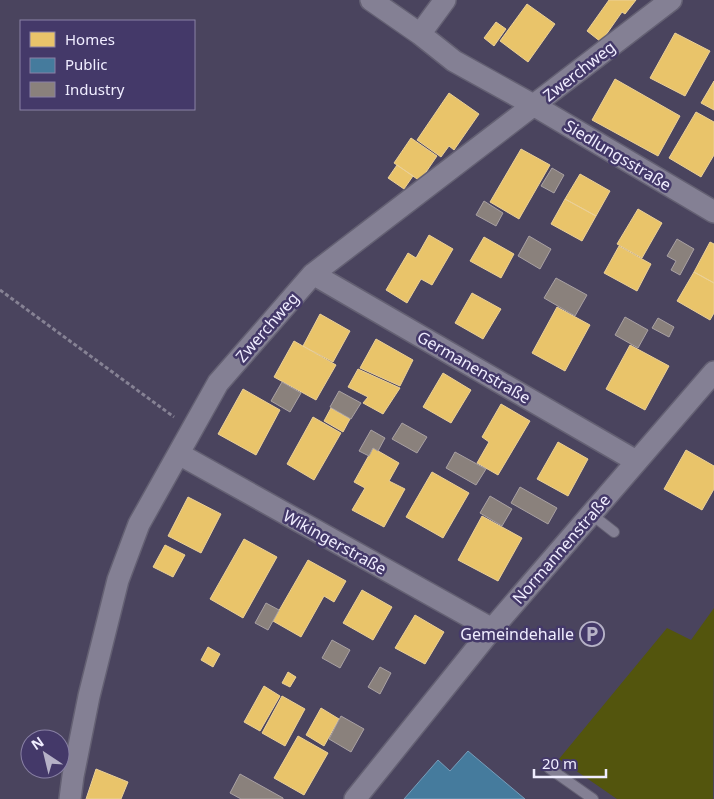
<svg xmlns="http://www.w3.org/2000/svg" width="714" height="799" viewBox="0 0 714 799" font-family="'Noto Sans',sans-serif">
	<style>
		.green { fill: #53550d }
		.homes { fill: #e9c46a; stroke: #ebd097 }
		.public { fill: #457b9d; stroke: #789dba }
		.industry { fill: #8a817c; stroke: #a9a1a3 }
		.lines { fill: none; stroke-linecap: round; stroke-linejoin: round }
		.service-casing { stroke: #646073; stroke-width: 12 }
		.minor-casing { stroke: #646073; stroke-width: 24 }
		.path { stroke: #868294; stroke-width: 3; stroke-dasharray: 4 2.5; stroke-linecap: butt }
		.service { stroke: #848094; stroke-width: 10 }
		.minor { stroke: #848094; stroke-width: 21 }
		.labels { text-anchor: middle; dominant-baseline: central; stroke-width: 5; stroke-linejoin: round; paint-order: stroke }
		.street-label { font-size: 16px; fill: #f0edff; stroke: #443969 }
		.poi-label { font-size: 16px; fill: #f0edff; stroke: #443969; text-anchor: end }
	</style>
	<rect width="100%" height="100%" fill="#4a445e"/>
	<!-- green -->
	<path class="green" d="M 714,608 L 713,799 L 617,799 L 559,759 L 667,628 L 691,640 Z"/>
	<!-- homes -->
	<path class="homes" d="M 609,0 L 636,0 L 625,14 L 622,12 L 601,42 L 587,31 Z
		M 527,4 L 555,24 L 528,62 L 500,41 Z
		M 496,22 L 506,29 L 494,46 L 484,38 Z
		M 675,33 L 710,51 L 685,96 L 650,78 Z
		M 615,79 L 680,116 L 658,156 L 592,120 Z
		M 714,81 L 714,110 L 701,103 Z
		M 449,93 L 479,114 L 454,150 L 449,146 L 441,157 L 417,140 Z
		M 696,112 L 714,122 L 714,155 L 701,177 L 669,158 Z
		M 411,138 L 437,156 L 420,181 L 394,163 Z
		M 521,149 L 550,165 L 519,219 L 490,202 Z
		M 397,165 L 413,176 L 404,189 L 388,178 Z
		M 580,174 L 610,191 L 596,216 L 565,199 Z
		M 565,199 L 596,216 L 582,241 L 551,224 Z
		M 638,209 L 662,223 L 642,258 L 617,244 Z
		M 429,235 L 453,249 L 432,285 L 421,279 L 407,303 L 386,290 L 408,253 L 416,258 Z
		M 484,237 L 514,254 L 501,278 L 470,261 Z
		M 710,242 L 714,244 L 714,283 L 694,272 Z
		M 619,246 L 651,264 L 637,291 L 604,273 Z
		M 694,272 L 714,283 L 714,313 L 710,320 L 677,301 Z
		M 472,293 L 501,309 L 483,339 L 455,323 Z
		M 557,307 L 590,325 L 565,371 L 532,353 Z
		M 320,314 L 350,331 L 333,362 L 303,346 Z
		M 376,339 L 413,360 L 400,386 L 360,368 Z
		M 294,341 L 336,365 L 316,400 L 274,377 Z
		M 630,345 L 669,366 L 645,410 L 606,389 Z
		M 358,369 L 400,388 L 383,414 L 363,403 L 368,397 L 348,387 Z
		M 443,373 L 471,390 L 451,423 L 423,407 Z
		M 243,389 L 280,410 L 256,455 L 218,434 Z
		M 501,404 L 530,421 L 498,475 L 477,463 L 489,442 L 482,437 Z
		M 331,408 L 350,419 L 343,432 L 324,421 Z
		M 313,417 L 341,433 L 314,480 L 287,464 Z
		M 558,442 L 588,459 L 568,496 L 537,479 Z
		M 373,448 L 399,463 L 389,481 L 405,489 L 384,527 L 352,510 L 365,488 L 354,482 Z
		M 686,450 L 714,466 L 714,489 L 702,510 L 664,489 Z
		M 432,472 L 469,493 L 443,538 L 406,517 Z
		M 188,497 L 221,514 L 201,553 L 168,536 Z
		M 482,516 L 522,538 L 498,581 L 458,560 Z
		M 244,539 L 277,557 L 243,618 L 210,599 Z
		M 165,545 L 185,555 L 173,577 L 153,567 Z
		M 308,560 L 346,581 L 334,602 L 324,596 L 301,637 L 273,621 Z
		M 362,590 L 392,607 L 373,640 L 343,623 Z
		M 415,615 L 444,632 L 425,664 L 395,648 Z
		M 208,647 L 220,654 L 213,667 L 201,660 Z
		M 288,672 L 296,677 L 290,687 L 282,683 Z
		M 264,686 L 280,696 L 260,731 L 244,722 Z
		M 282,696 L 305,709 L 285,746 L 262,733 Z
		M 321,708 L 339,719 L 324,746 L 306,735 Z
		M 298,736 L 328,753 L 304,795 L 274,778 Z
		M 96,769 L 128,782 L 121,799 L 86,799 Z"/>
	<!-- public -->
	<path class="public" d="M 468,751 L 525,799 L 404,799 L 438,760 L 450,771 Z"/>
	<!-- industry -->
	<path class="industry" d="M 552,168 L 564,175 L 554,193 L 541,186 Z
		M 484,201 L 503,213 L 496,226 L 476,215 Z
		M 529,236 L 551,249 L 540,269 L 518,256 Z
		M 677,239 L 694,249 L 680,275 L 671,270 L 676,261 L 667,256 Z
		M 556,278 L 587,295 L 575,316 L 544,298 Z
		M 625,317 L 648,330 L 638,348 L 615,335 Z
		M 658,318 L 674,327 L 669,337 L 652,328 Z
		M 282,382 L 301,393 L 290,412 L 271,401 Z
		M 339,391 L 361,403 L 351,419 L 330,407 Z
		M 402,423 L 427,437 L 417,453 L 392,439 Z
		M 371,430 L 385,438 L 378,451 L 373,448 L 369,456 L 359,451 Z
		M 455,452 L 486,469 L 476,485 L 446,468 Z
		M 520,487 L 557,508 L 548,524 L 511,503 Z
		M 490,496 L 512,509 L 502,526 L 480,513 Z
		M 266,603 L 279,610 L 268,630 L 255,623 Z
		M 332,640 L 350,650 L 340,668 L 322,658 Z
		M 380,667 L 391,673 L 380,694 L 368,687 Z
		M 341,716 L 364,729 L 351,752 L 329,739 Z
		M 240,774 L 283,798 L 283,799 L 241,799 L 230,793 Z"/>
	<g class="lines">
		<defs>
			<path id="service" d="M 591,514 L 614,532
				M 549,768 L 593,799"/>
			<path id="minor" d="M 371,0 L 420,34 L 454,61 L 535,106 L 714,212
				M 420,34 L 445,0
				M 313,274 L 636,461
				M 179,454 L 492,629
				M 70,799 L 73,776 L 89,696 L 118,580 L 139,524 L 218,383 L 313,274 L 671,0
				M 355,799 L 492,629 L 714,372"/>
		</defs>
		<!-- service casing -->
		<use href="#service" class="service-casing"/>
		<!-- minor casing -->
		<use href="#minor" class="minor-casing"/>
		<!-- path -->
		<path class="path" d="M 0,290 L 174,417"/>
		<!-- service -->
		<use href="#service" class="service"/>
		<!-- minor -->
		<use href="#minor" class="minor"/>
	</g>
	<!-- icons -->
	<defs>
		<symbol id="parking-ring" viewBox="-11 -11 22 22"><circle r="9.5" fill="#443969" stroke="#b6b2c7" stroke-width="1.5"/><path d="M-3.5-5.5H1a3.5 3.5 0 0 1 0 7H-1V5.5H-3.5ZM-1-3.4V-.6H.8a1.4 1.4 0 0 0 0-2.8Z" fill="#b6b2c7"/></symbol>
	</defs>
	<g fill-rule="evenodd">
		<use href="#parking-ring" x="578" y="620" width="28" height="28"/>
	</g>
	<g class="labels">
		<!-- street labels -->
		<g class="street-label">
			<text transform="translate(579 71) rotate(-38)">Zwerchweg</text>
			<text transform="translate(618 155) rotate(31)">Siedlungsstraße</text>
			<text transform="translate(267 327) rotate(-49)">Zwerchweg</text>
			<text transform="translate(474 367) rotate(30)">Germanenstraße</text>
			<text transform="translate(335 542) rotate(29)">Wikingerstraße</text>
			<text transform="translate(561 549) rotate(-49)">Normannenstraße</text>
		</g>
		<!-- poi labels -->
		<g class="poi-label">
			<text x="574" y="634">Gemeindehalle</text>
		</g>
	</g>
	<!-- legend -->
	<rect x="20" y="20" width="175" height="90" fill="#443969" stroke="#8981a5"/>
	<rect x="30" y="32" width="25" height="15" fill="#e9c46a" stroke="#8981a5"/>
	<text x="65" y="45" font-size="15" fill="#f0edff">Homes</text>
	<rect x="30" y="58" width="25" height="15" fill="#457b9d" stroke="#8981a5"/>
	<text x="65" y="70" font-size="15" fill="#f0edff">Public</text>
	<rect x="30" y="82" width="25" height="15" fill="#8a817c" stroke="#8981a5"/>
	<text x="65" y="95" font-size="15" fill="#f0edff">Industry</text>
	<!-- north arrow -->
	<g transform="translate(45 754) rotate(325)"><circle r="24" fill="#443969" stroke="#8981a5"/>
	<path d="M0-4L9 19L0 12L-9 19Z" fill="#b6b2c7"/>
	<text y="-8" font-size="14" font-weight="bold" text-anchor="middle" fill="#f0edff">N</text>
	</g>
	<!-- scale -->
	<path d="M534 769v8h72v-8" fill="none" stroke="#f0edff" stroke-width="2.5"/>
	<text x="542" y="769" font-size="15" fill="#f0edff" stroke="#443969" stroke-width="4" paint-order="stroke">20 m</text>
</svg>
